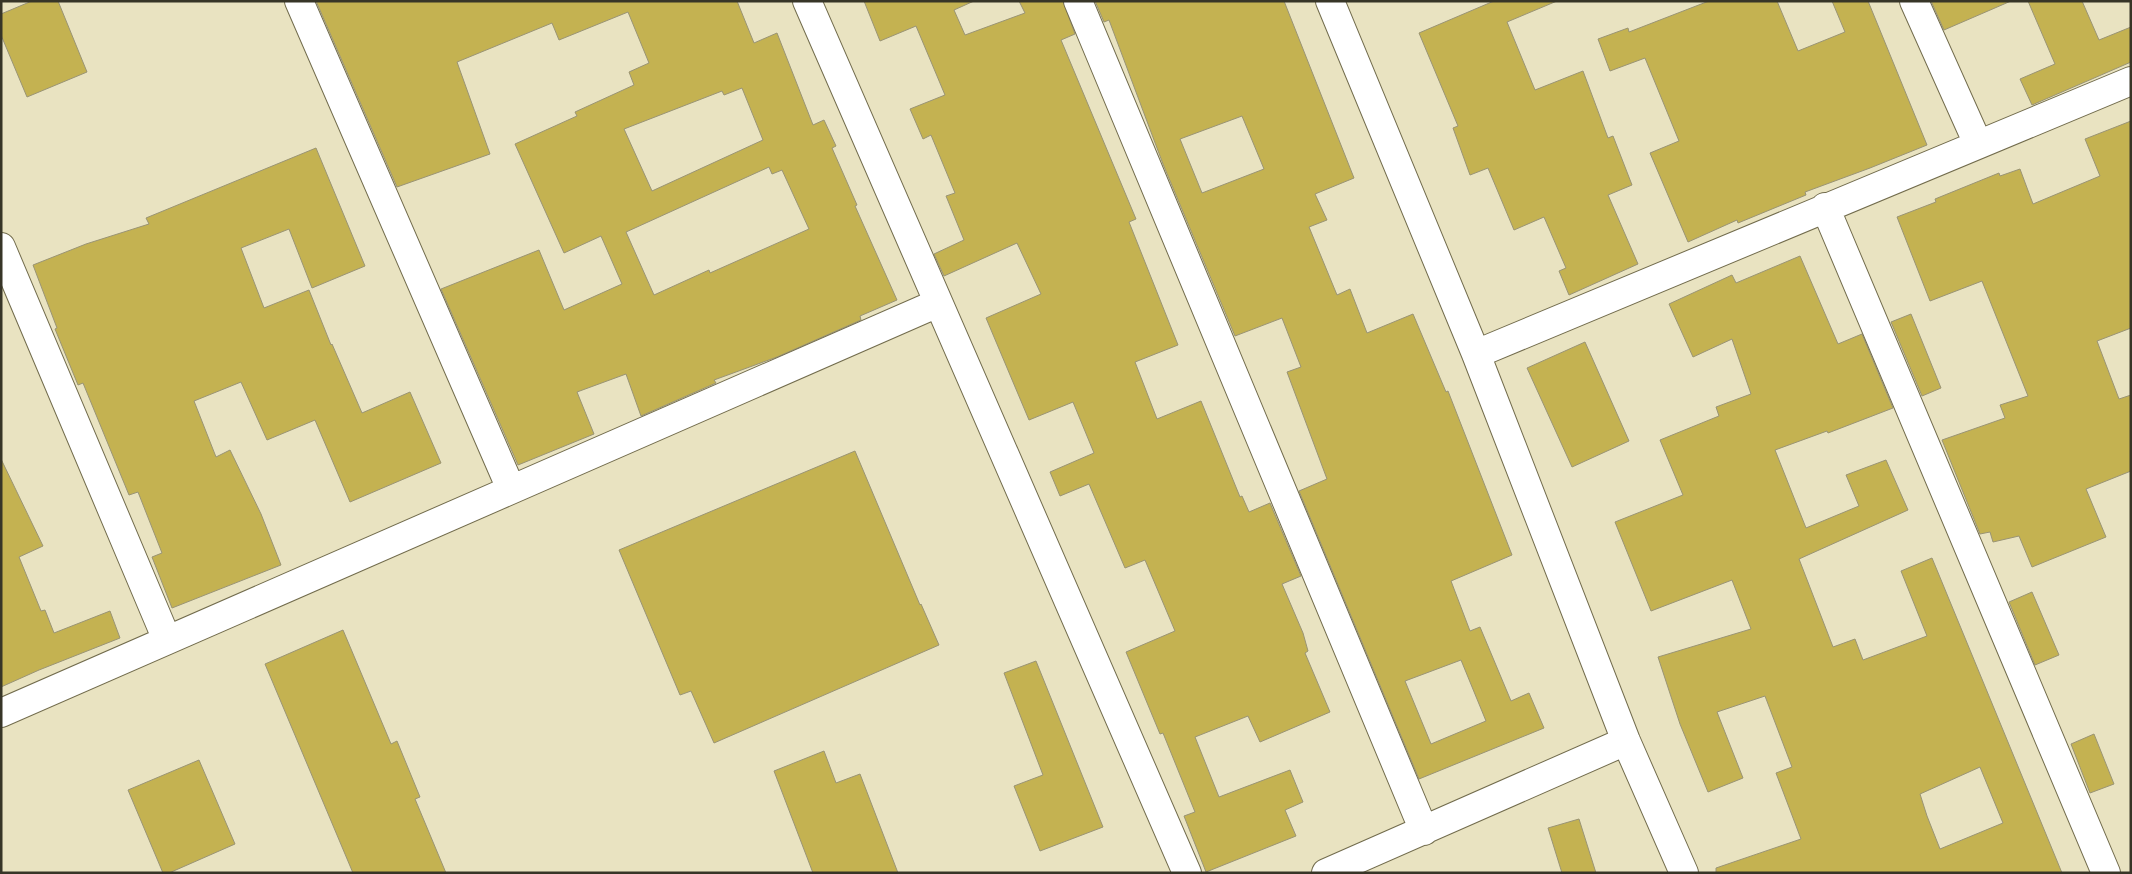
<svg xmlns="http://www.w3.org/2000/svg" width="2132" height="874" viewBox="0 0 2132 874" font-family="Roboto,sans-serif">
	<style>
		.building { fill: #c4b251; stroke: #9a9474; fill-rule: evenodd }
		.lines { fill: none; stroke-linecap: round; stroke-linejoin: round }
		.street-casing { stroke: #726c4d; stroke-width: 30 }
		.street { stroke: #fff; stroke-width: 28 }
	</style>
	<rect width="100%" height="100%" fill="#e9e3c1"/>
	<!-- building -->
	<path class="building" d="M 32,1 L 58,1 L 87,72 L 27,97 L 1,35 L 1,14 Z
		M 316,1 L 737,1 L 754,43 L 777,33 L 813,125 L 824,120 L 836,146 L 832,148 L 857,205 L 855,206 L 897,300 L 860,316 L 861,320 L 777,357 L 714,380 L 716,383 L 641,416 L 626,374 L 577,392 L 594,434 L 518,465 L 441,289 L 539,250 L 564,310 L 622,284 L 601,236 L 564,253 L 515,144 L 577,116 L 575,112 L 634,85 L 629,72 L 649,63 L 628,12 L 559,40 L 552,23 L 457,62 L 490,154 L 397,187 ZM 742,88 L 763,140 L 652,191 L 624,129 L 722,91 L 724,95 ZM 769,167 L 772,174 L 782,170 L 809,229 L 710,273 L 709,270 L 654,295 L 626,232 Z
		M 864,1 L 974,1 L 954,10 L 965,35 L 1025,13 L 1019,1 L 1063,1 L 1075,34 L 1061,40 L 1136,219 L 1129,222 L 1178,345 L 1135,362 L 1157,419 L 1201,401 L 1240,497 L 1242,496 L 1249,512 L 1270,503 L 1301,576 L 1282,584 L 1303,633 L 1308,651 L 1305,653 L 1330,712 L 1260,742 L 1248,716 L 1195,737 L 1219,797 L 1290,770 L 1303,802 L 1285,810 L 1296,836 L 1206,872 L 1184,816 L 1195,812 L 1163,733 L 1160,734 L 1126,652 L 1175,631 L 1145,560 L 1125,568 L 1089,484 L 1060,496 L 1050,472 L 1094,453 L 1073,402 L 1029,420 L 986,318 L 1041,294 L 1017,243 L 944,276 L 934,254 L 964,240 L 946,196 L 955,193 L 931,135 L 923,139 L 910,109 L 945,95 L 916,26 L 880,41 Z
		M 1095,1 L 1284,1 L 1354,178 L 1315,194 L 1327,220 L 1309,227 L 1337,295 L 1350,289 L 1367,333 L 1413,314 L 1446,392 L 1448,391 L 1512,555 L 1451,581 L 1470,631 L 1480,627 L 1511,701 L 1529,693 L 1544,728 L 1419,779 L 1299,491 L 1327,479 L 1287,372 L 1301,367 L 1282,318 L 1235,336 L 1163,164 L 1109,20 L 1104,22 ZM 1242,116 L 1264,169 L 1202,193 L 1180,139 ZM 1461,660 L 1486,721 L 1431,744 L 1405,681 Z
		M 1494,1 L 1557,1 L 1507,22 L 1535,90 L 1583,71 L 1608,138 L 1613,136 L 1632,185 L 1608,195 L 1638,264 L 1569,295 L 1559,271 L 1566,268 L 1544,217 L 1514,230 L 1488,168 L 1470,175 L 1453,128 L 1458,126 L 1419,33 Z
		M 1709,1 L 1777,1 L 1798,51 L 1845,32 L 1832,1 L 1868,1 L 1927,145 L 1870,168 L 1805,192 L 1806,195 L 1738,223 L 1737,220 L 1688,242 L 1650,153 L 1679,141 L 1645,58 L 1610,71 L 1598,39 L 1628,28 L 1629,32 Z
		M 1931,1 L 2011,1 L 1944,30 Z
		M 2028,1 L 2082,1 L 2099,40 L 2131,27 L 2131,62 L 2032,105 L 2020,79 L 2055,64 Z
		M 2131,121 L 2131,328 L 2097,341 L 2119,399 L 2131,395 L 2131,471 L 2086,489 L 2106,537 L 2032,567 L 2019,536 L 1993,542 L 1990,532 L 1980,534 L 1942,440 L 2005,418 L 2000,405 L 2028,396 L 1982,281 L 1930,301 L 1897,217 L 1936,202 L 1935,199 L 1999,173 L 2000,176 L 2020,169 L 2033,204 L 2100,176 L 2085,139 Z
		M 316,148 L 365,266 L 312,288 L 289,229 L 241,248 L 264,308 L 309,290 L 331,345 L 332,344 L 362,413 L 410,392 L 441,463 L 350,502 L 315,420 L 267,440 L 241,382 L 194,401 L 216,457 L 230,450 L 261,514 L 281,565 L 172,608 L 152,557 L 162,553 L 138,492 L 129,495 L 83,383 L 78,385 L 55,329 L 57,328 L 33,265 L 86,244 L 149,224 L 146,218 Z
		M 1800,256 L 1838,344 L 1862,334 L 1893,408 L 1828,433 L 1827,431 L 1775,450 L 1806,528 L 1859,506 L 1846,475 L 1886,460 L 1908,510 L 1799,559 L 1833,647 L 1855,639 L 1863,660 L 1927,636 L 1901,571 L 1932,558 L 2062,873 L 1716,873 L 1716,868 L 1801,839 L 1776,773 L 1792,767 L 1765,696 L 1717,712 L 1743,778 L 1708,792 L 1680,724 L 1658,657 L 1751,629 L 1732,580 L 1651,611 L 1615,522 L 1683,495 L 1660,440 L 1719,416 L 1716,407 L 1751,394 L 1732,339 L 1693,357 L 1669,304 L 1732,275 L 1736,283 ZM 1980,767 L 2003,823 L 1940,849 L 1927,816 L 1920,794 Z
		M 1911,314 L 1941,388 L 1922,396 L 1891,322 Z
		M 1585,342 L 1629,441 L 1572,467 L 1527,368 Z
		M 855,451 L 920,605 L 921,604 L 939,645 L 714,743 L 691,691 L 680,695 L 619,550 Z
		M 1,459 L 43,546 L 19,557 L 41,611 L 45,610 L 54,633 L 110,611 L 120,638 L 39,670 L 1,687 Z
		M 2032,592 L 2059,655 L 2035,665 L 2009,602 Z
		M 343,630 L 391,744 L 397,741 L 420,797 L 415,799 L 446,873 L 353,873 L 265,664 Z
		M 1036,661 L 1103,827 L 1040,851 L 1014,786 L 1043,775 L 1004,673 Z
		M 2094,734 L 2114,784 L 2090,793 L 2071,744 Z
		M 824,751 L 836,783 L 860,774 L 898,873 L 813,873 L 774,771 Z
		M 199,760 L 235,844 L 169,873 L 163,873 L 128,790 Z
		M 1579,819 L 1596,873 L 1562,873 L 1548,828 Z"/>
	<g class="lines">
		<defs>
			<path id="street" d="M 299,1 L 511,489
				M 807,1 L 1187,873
				M 1078,1 L 1424,831
				M 1330,1 L 1476,354 L 1626,741 L 1684,873
				M 1914,1 L 1978,144
				M 1825,207 L 2106,873
				M 1,247 L 167,640
				M 1476,354 L 2131,81
				M 1,713 L 938,303
				M 1326,873 L 1626,741"/>
		</defs>
		<!-- street casing -->
		<use href="#street" class="street-casing"/>
		<!-- street -->
		<use href="#street" class="street"/>
	</g>
	<!-- border -->
	<rect width="2132" height="874" fill="none" stroke="#373527" stroke-width="5"/>
</svg>
